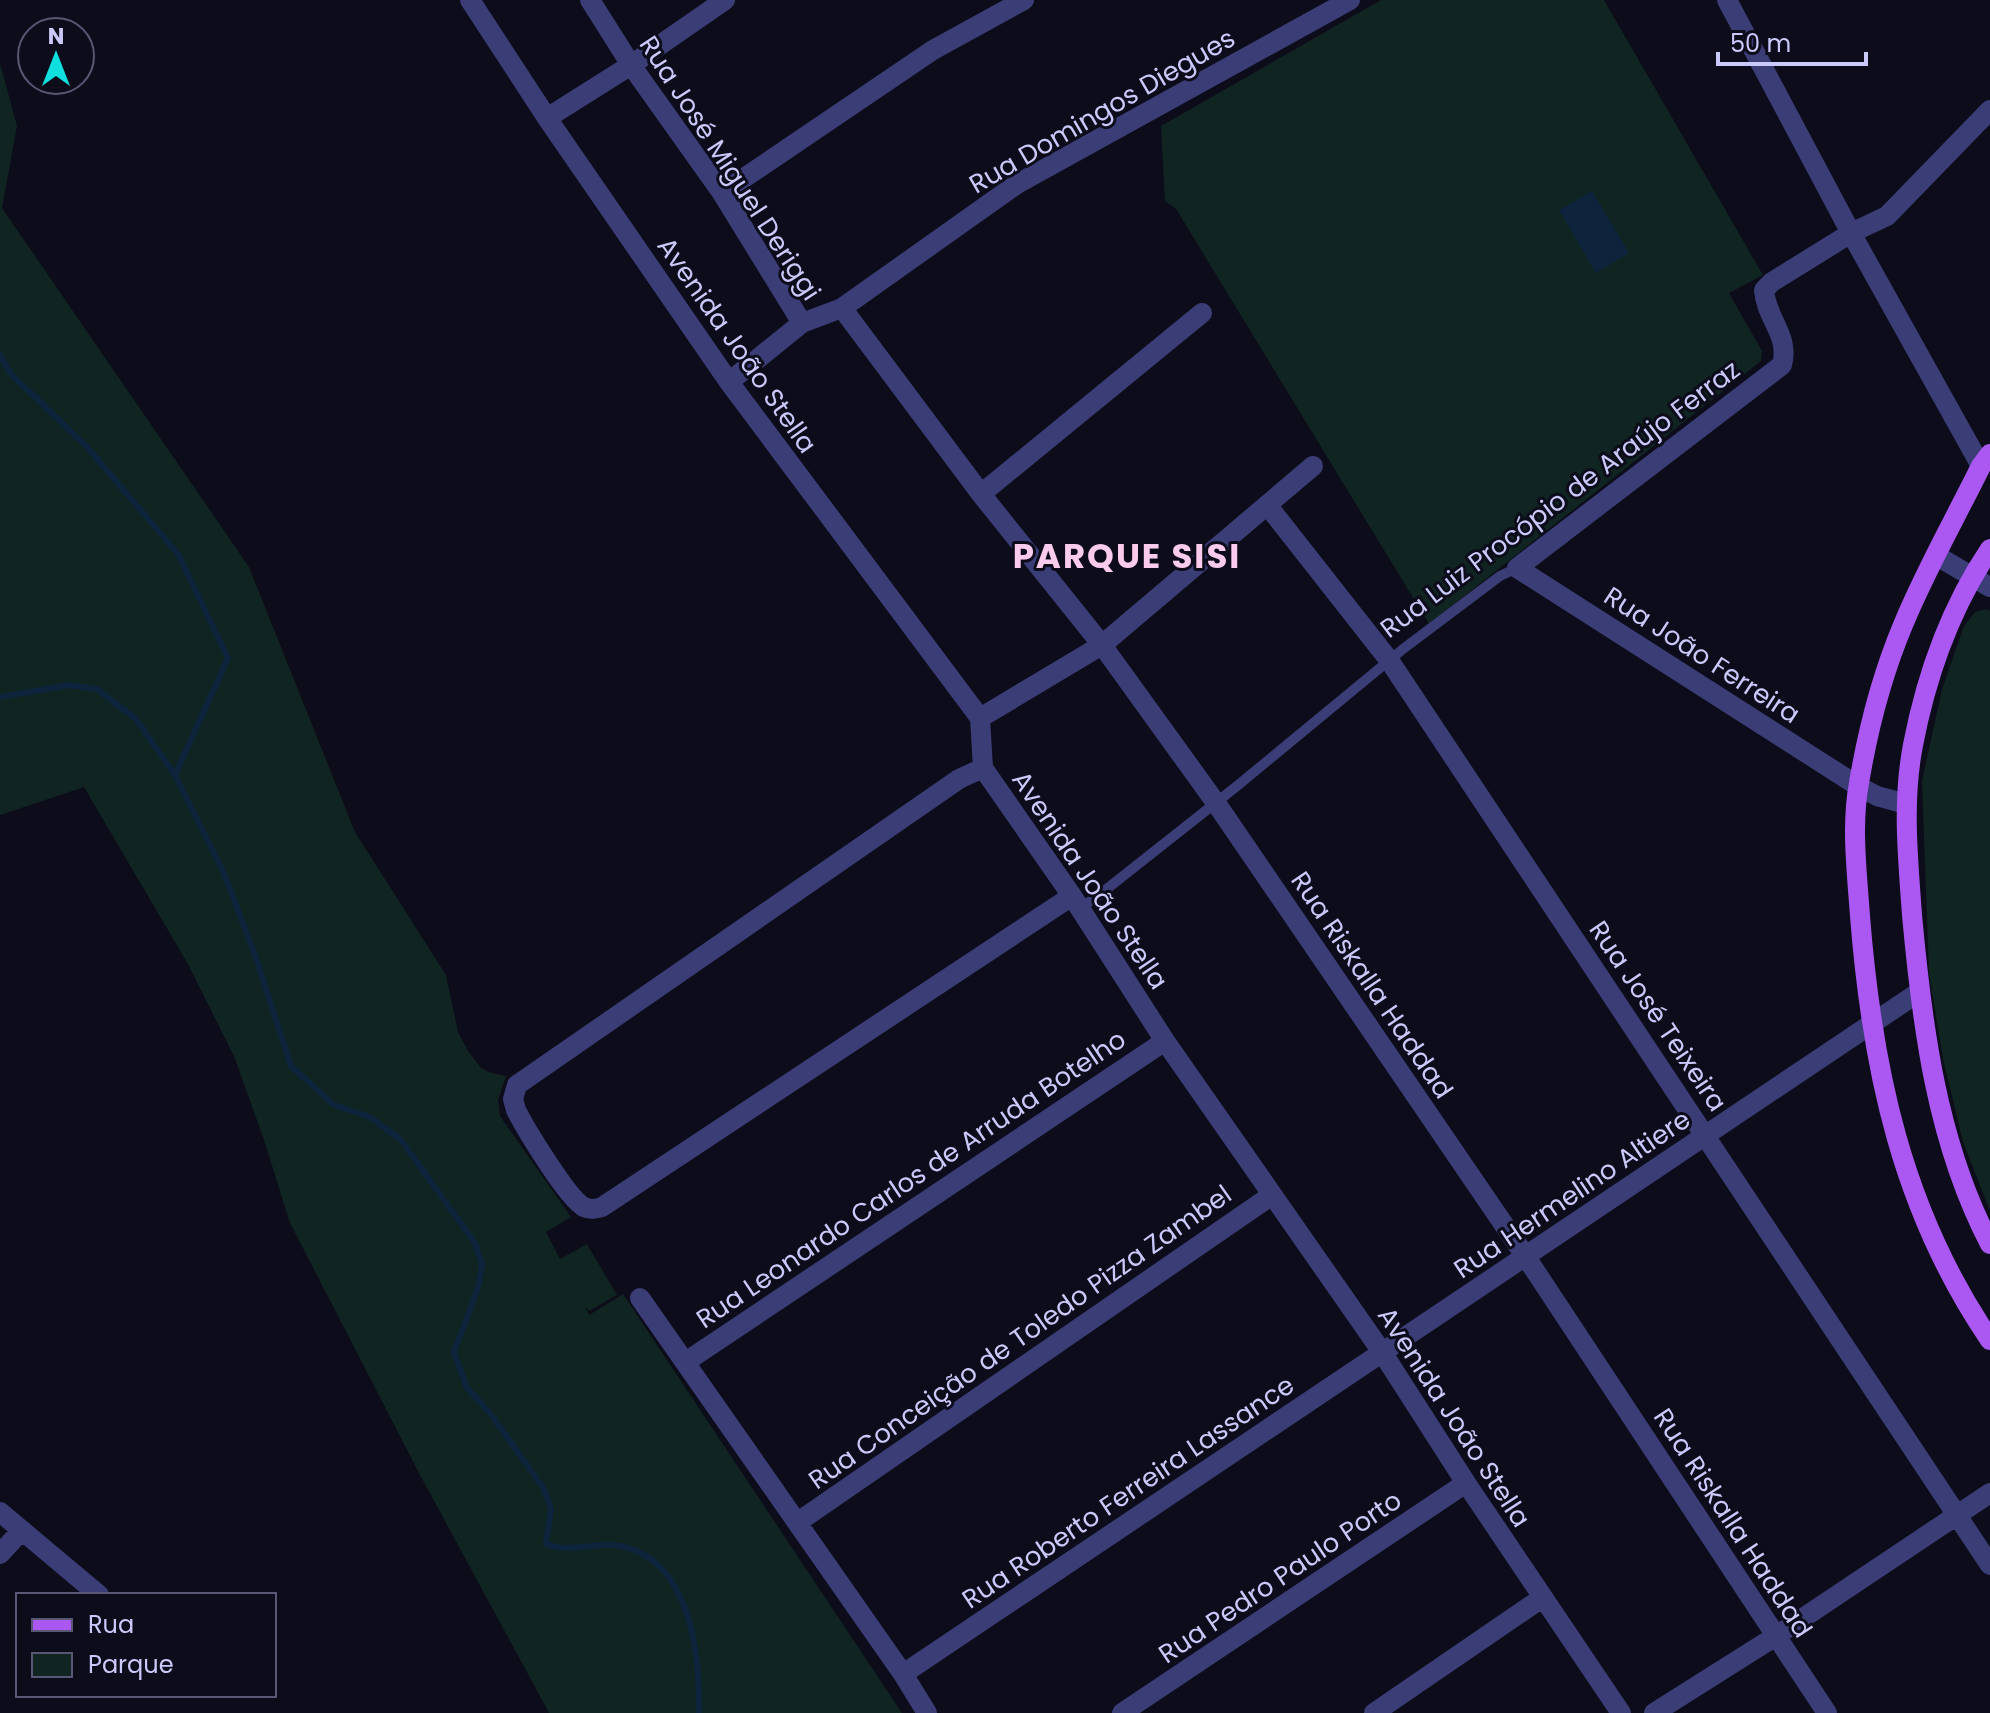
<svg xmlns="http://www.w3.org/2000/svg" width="1990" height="1713" viewBox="0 0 1990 1713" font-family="Poppins,sans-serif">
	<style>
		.green { fill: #102421 }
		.water { fill: #0e243c }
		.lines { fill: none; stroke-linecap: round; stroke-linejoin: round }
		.stream { stroke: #0e243c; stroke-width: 6 }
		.service { stroke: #3a3d76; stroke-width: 10 }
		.minor { stroke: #3a3d76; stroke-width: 20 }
		.primary { stroke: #ab58f3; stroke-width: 20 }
		.labels { text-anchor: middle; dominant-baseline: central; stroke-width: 6; stroke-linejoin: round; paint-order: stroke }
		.street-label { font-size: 26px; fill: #cac9fb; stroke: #0d0c1a }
		.district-label { font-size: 34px; font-weight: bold; letter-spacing: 2px; fill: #fbcbee; stroke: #0d0c1a }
	</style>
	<rect width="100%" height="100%" fill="#0d0c1a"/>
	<!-- green -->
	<path class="green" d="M 1381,0 L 1604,0 L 1763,275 L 1729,293 L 1762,351 L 1761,361 L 1429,624 L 1176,209 L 1165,201 L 1161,126 Z
		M 0,63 L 17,126 L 2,208 L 249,567 L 355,832 L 446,975 L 458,1032 L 468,1051 L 481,1068 L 491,1073 L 506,1076 L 498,1100 L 500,1116 L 571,1217 L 546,1232 L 560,1259 L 587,1244 L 617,1295 L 589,1311 L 585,1306 L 589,1315 L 623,1294 L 902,1713 L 549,1713 L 420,1475 L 290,1223 L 264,1140 L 234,1056 L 189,966 L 84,787 L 0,815 Z
		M 1986,609 L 1990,611 L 1990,1211 L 1963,1142 L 1943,1059 L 1929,973 L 1922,781 L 1942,689 L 1964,626 L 1975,612 Z"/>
	<!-- water -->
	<path class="water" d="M 1592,191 L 1629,253 L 1596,273 L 1559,210 Z"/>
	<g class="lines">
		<!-- stream -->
		<path class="stream" d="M 0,355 L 11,374 L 87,447 L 178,554 L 228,658 L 175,775 L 223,871 L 255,955 L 291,1066 L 334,1105 L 370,1117 L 401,1140 L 475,1243 L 482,1265 L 478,1288 L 454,1352 L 467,1388 L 490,1413 L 544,1489 L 551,1509 L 546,1544 C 571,1554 596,1541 621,1546 C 691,1560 700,1655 699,1713
			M 0,697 L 69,685 L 97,689 L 136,719 L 175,775"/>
		<!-- service -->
		<path class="service" d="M 1079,908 L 1094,899 L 1237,786 L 1403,649 L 1500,576 L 1517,568"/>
		<!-- minor -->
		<path class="minor" d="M 470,0 L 547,118 L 729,382 L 980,718 L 983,768 L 1072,896 L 1165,1041 L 1382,1352 L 1466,1483 L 1621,1713
			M 590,0 L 631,65 L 722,193 L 802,323
			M 1727,0 L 1851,233 L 1981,466
			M 547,118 L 631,65 L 725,0
			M 722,193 L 933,50 L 1024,0
			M 842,308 L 981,494 L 1102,645 L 1216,803 L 1526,1257 L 1827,1713
			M 729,382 L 802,323 L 842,308 L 1017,184 L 1350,0
			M 981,494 L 1202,313
			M 1268,506 L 1389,660 L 1990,1565
			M 1937,556 L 1990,587
			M 980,718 L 1102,645 L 1313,466
			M 983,768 L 959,779 L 517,1085 L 513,1099 L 516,1110 C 525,1128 568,1199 584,1207 C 591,1210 595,1209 602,1207 L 1072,896
			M 1906,804 L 1877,796 L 1858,786 L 1517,568 L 1782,365 C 1790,335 1766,319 1764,290 L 1772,282 L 1851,233 L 1887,216 L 1990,110
			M 640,1298 L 903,1674 L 927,1713
			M 687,1361 L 1165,1041
			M 0,1512 L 99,1595
			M 798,1522 L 1272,1195
			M 0,1554 L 22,1530
			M 903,1674 L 1919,992
			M 1122,1713 L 1466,1483
			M 1374,1713 L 1542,1598
			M 1654,1713 L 1776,1636 L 1990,1493"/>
		<!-- primary -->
		<path class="primary" d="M 1990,454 L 1981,466 C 1955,519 1925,571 1903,625 C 1882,675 1868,729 1859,783 C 1851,825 1857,873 1860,916 C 1872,1069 1902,1211 1990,1340
			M 1990,549 C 1951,607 1926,677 1913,745 C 1902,802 1908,858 1912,915 C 1922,1026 1937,1143 1990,1244"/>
	</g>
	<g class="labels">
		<!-- street labels -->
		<g class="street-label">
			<text transform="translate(1102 111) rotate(-30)">Rua Domingos Diegues</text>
			<text transform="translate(730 168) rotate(57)">Rua José Miguel Deriggi</text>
			<text transform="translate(737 345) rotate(55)">Avenida João Stella</text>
			<text transform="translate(1560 499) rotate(-37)">Rua Luiz Procópio de Araújo Ferraz</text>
			<text transform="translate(1702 655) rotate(33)">Rua João Ferreira</text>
			<text transform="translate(1090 880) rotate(56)">Avenida João Stella</text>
			<text transform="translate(1372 985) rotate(56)">Rua Riskalla Haddad</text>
			<text transform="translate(1658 1016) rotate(56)">Rua José Teixeira</text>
			<text transform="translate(911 1179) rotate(-34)">Rua Leonardo Carlos de Arruda Botelho</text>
			<text transform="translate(1572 1194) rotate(-34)">Rua Hermelino Altiere</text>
			<text transform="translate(1020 1337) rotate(-35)">Rua Conceição de Toledo Pizza Zambel</text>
			<text transform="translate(1454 1417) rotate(57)">Avenida João Stella</text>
			<text transform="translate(1128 1492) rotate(-34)">Rua Roberto Ferreira Lassance</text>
			<text transform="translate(1733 1523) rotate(57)">Rua Riskalla Haddad</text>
			<text transform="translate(1280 1577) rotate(-34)">Rua Pedro Paulo Porto</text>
		</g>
		<!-- district labels -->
		<g class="district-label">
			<text x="1127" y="556">PARQUE SISI</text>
		</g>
	</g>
	<!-- legend -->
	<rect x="16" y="1593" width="260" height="104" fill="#0d0c1a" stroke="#595874" stroke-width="2"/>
	<rect x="32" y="1619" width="40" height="12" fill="#ab58f3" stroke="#595874" stroke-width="2"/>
	<text x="88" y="1633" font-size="24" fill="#cac9fb">Rua</text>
	<rect x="32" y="1653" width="40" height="24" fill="#102421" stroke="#595874" stroke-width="2"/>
	<text x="88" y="1673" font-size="24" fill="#cac9fb">Parque</text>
	<!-- north arrow -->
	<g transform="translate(56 56)"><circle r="38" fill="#0d0c1a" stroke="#595874" stroke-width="2"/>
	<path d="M0-6L14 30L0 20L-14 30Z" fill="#10dfe0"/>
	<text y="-12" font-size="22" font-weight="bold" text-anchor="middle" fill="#cac9fb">N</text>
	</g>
	<!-- scale -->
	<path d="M1718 52v12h148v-12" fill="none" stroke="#cac9fb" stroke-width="4"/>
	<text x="1730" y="52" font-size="24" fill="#cac9fb" stroke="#0d0c1a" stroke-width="6" paint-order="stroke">50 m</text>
</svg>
